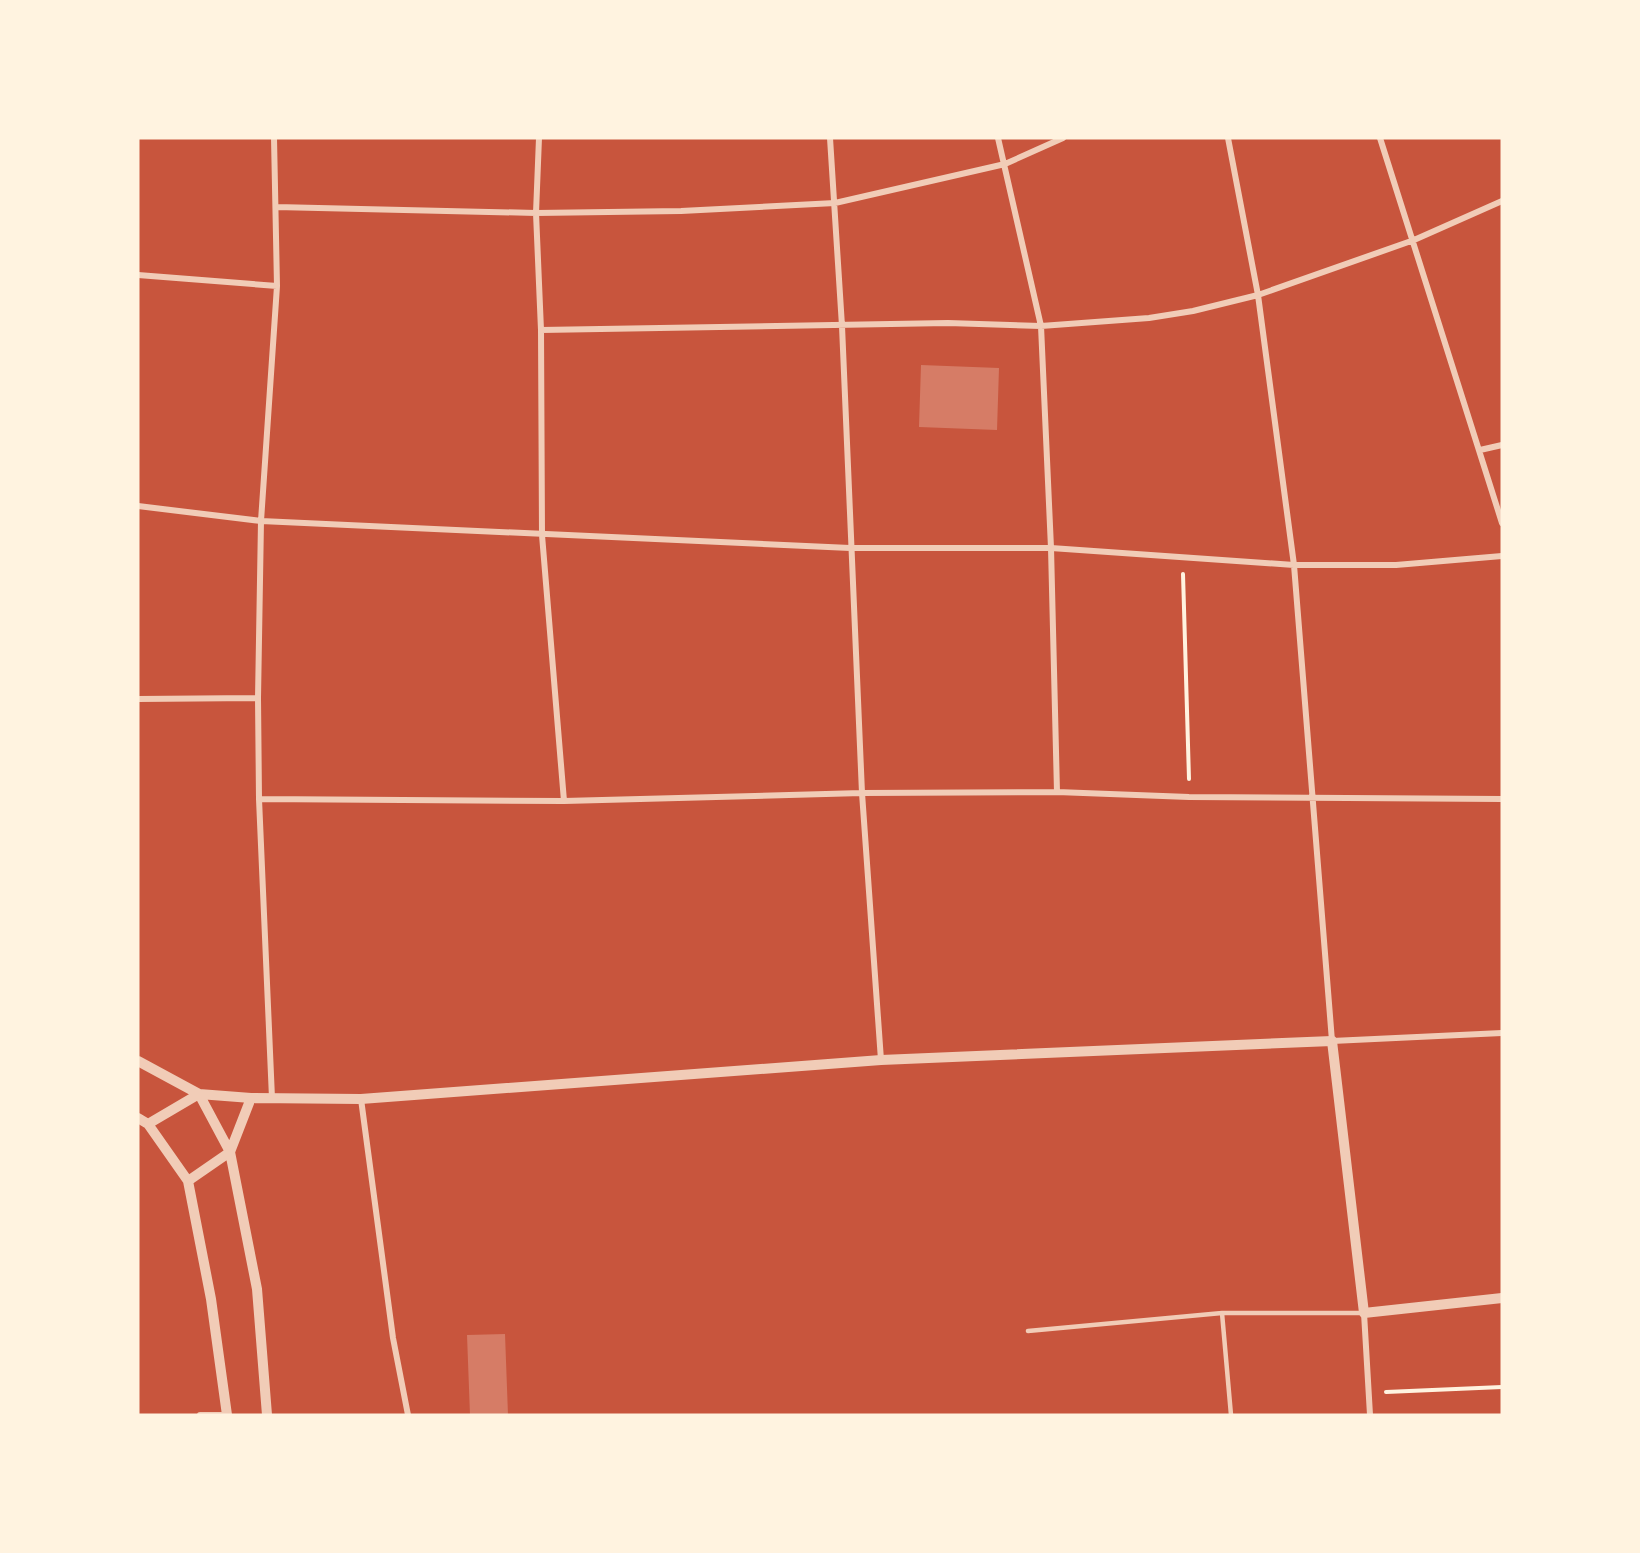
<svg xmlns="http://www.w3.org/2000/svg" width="1640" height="1553" viewBox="0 0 1640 1553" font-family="'Nunito Sans',sans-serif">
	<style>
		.building { fill: #d67c66 }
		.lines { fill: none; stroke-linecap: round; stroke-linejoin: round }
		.path { stroke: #fff3e0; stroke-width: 4 }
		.service { stroke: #f1ccb7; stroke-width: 4.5 }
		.minor { stroke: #f1ccb7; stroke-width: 6 }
		.tertiary { stroke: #f1ccb7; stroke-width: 10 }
	</style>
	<rect width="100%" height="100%" fill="#c8553d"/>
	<!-- building -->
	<path class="building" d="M 921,365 L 999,368 L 997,430 L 919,427 Z
		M 505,1334 L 508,1415 L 470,1415 L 467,1335 Z"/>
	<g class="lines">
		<!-- path -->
		<path class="path" d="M 1183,574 L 1189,779
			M 1386,1392 L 1502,1387"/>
		<!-- service -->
		<path class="service" d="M 1222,1313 L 1231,1415
			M 1028,1331 L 1222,1313 L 1364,1313"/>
		<!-- minor -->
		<path class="minor" d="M 539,138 L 536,213 L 541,330 L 542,535 L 564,801
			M 830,138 L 842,326 L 862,793 L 881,1060
			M 998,138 L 1041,326 L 1051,548 L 1057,792
			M 1228,138 L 1258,295 L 1294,565 L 1332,1041 L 1502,1033
			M 1380,138 L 1502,523
			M 276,207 L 536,213 L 681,211 L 835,203 L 1005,164 L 1063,138
			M 138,275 L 277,286
			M 541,330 L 948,323 L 1041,326 L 1149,318 L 1193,311 L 1258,295 L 1414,240 L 1502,201
			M 1480,450 L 1502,445
			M 138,506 L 261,521 L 850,548 L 1051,548 L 1294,565 L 1396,565 L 1502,556
			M 138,699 L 258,698
			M 259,799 L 564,801 L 862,793 L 1057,792 L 1189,797 L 1502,799
			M 272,1098 L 259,799 L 258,698 L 261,521 L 277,286 L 274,138
			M 361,1099 L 393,1338 L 408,1415
			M 1364,1313 L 1370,1415
			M 200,1415 L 227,1415"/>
		<!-- tertiary -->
		<path class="tertiary" d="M 138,1061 L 199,1094 L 230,1152 L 257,1289 L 267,1415
			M 138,1118 L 148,1124 L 188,1181 L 211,1299 L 227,1415
			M 148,1124 L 199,1094 L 251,1098 L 361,1099 L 881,1060 L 1332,1041 L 1364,1313 L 1502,1298
			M 188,1181 L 230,1152 L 251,1098"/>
	</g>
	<!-- border -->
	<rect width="1640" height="1553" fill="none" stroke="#fff3e0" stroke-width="279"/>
</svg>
